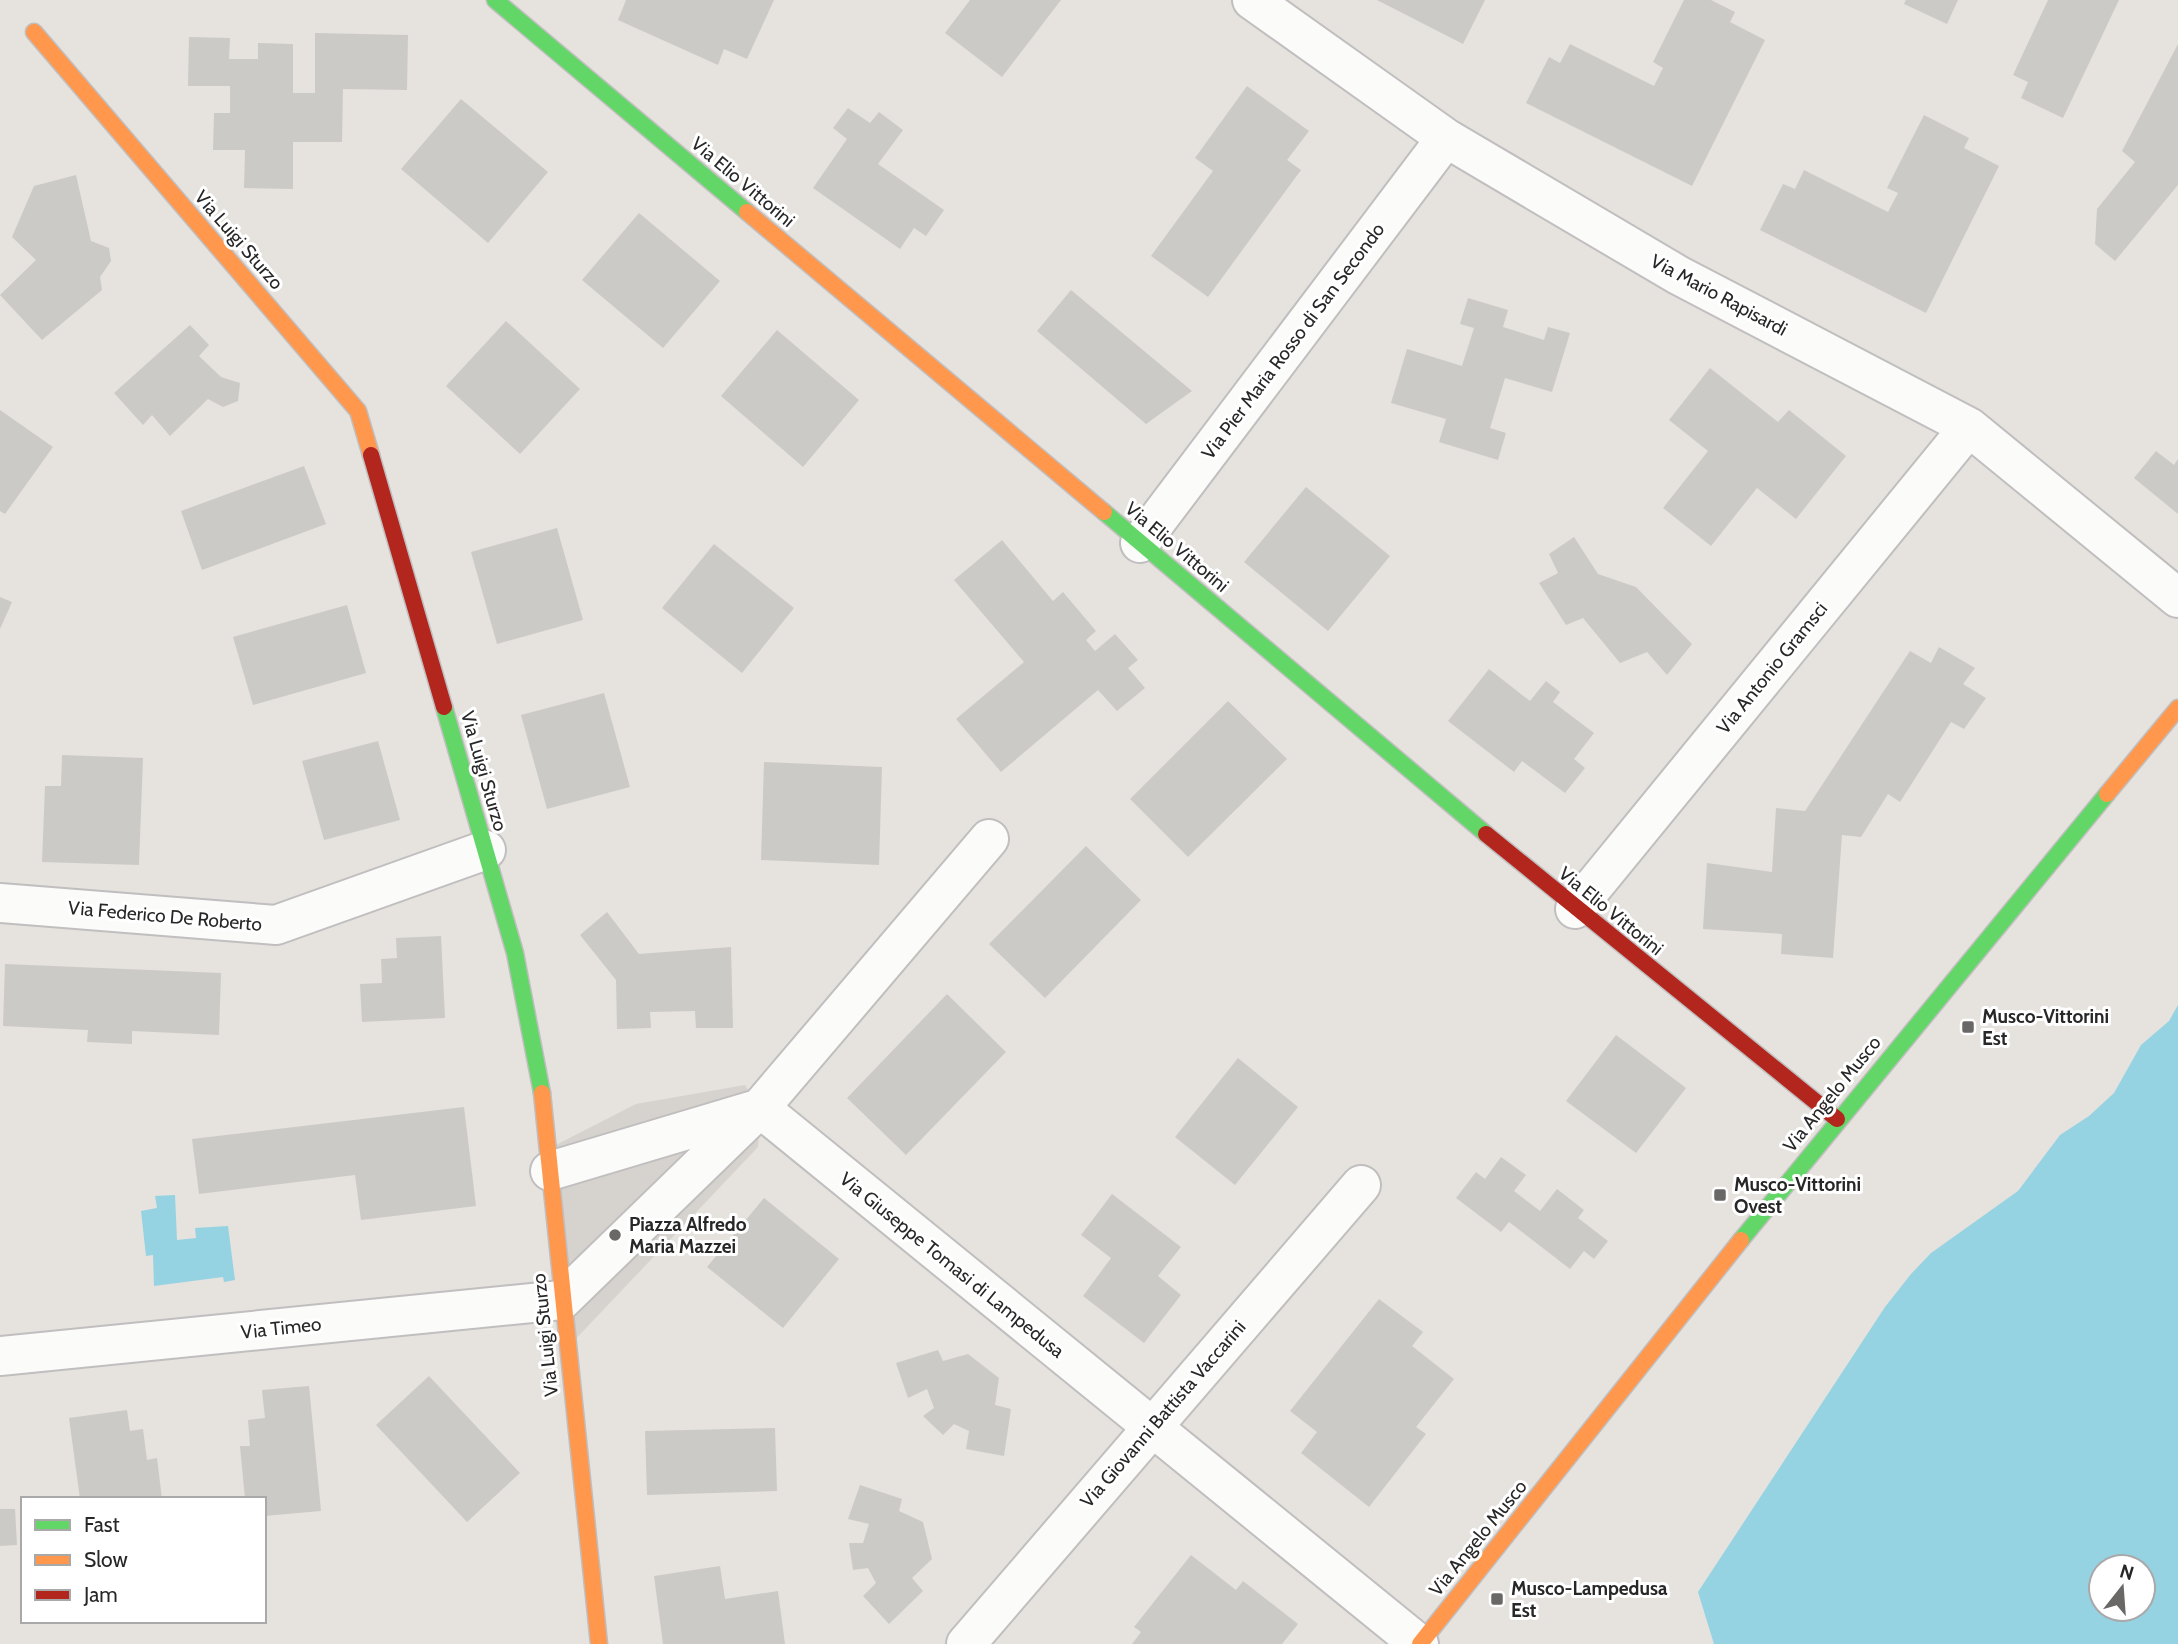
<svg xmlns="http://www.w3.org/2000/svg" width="2178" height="1644" viewBox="0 0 2178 1644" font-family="Cabin,sans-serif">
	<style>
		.plaza { fill: #d6d2cd }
		.water { fill: #95d3e3; fill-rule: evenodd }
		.building { fill: #cccac7 }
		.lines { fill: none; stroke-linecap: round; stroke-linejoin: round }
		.street-casing { stroke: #c0bebf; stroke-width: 42 }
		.fast-casing { stroke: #c0bebf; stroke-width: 19 }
		.slow-casing { stroke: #c0bebf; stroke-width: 19 }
		.jam-casing { stroke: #c0bebf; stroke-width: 19 }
		.street { stroke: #fbfbfa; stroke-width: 38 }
		.fast { stroke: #63d668; stroke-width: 16 }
		.slow { stroke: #ff974d; stroke-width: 16 }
		.jam { stroke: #b3261e; stroke-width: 16 }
		.poi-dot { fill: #6a6867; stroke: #fff; stroke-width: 2.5 }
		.labels { text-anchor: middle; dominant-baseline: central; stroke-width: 6; stroke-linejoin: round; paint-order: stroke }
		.street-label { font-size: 19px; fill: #272727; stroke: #fff }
		.poi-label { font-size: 19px; font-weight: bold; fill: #272727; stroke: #fff; text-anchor: start }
	</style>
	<rect width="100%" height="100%" fill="#e6e2de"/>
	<!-- plaza -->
	<path class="plaza" d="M 745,1085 L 760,1108 L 758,1147 L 567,1348 L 548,1149 L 636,1104 Z"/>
	<!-- water -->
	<path class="water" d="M 2178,1005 L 2178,1644 L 1714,1644 L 1698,1592 L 1885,1307 L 1911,1274 L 1931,1253 L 2018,1191 L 2060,1135 L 2089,1116 L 2114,1093 L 2141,1045 L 2169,1021 ZM 2101,1567 L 2143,1567 L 2143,1609 L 2101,1609 Z
		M 175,1195 L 177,1240 L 196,1238 L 195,1228 L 228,1226 L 235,1280 L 224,1282 L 223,1277 L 154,1286 L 153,1255 L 146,1256 L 141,1211 L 157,1208 L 155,1196 Z"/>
	<!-- building -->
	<path class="building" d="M 626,0 L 774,0 L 747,59 L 724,49 L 718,65 L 618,20 Z
		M 970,0 L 1061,0 L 1002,77 L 945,33 Z
		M 1377,0 L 1485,0 L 1463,44 Z
		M 1684,0 L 1711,0 L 1735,12 L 1730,22 L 1765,40 L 1692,186 L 1526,103 L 1549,57 L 1560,63 L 1570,44 L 1654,86 L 1663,68 L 1653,62 Z
		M 1906,0 L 1958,0 L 1947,24 L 1904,4 Z
		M 2048,0 L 2119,0 L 2063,118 L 2021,98 L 2028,82 L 2013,75 Z
		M 315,33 L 408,35 L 407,90 L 343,89 L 342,142 L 293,142 L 293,189 L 244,188 L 245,150 L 213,150 L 214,113 L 230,113 L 230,86 L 188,86 L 189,37 L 230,38 L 229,59 L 258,59 L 258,43 L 293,44 L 293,93 L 315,93 Z
		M 2178,44 L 2178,185 L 2115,261 L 2095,244 L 2097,209 L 2135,162 L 2122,151 Z
		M 1247,86 L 1309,131 L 1287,160 L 1301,170 L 1208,297 L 1151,256 L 1213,171 L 1195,158 Z
		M 461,99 L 548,172 L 488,243 L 401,169 Z
		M 848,108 L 870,123 L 879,112 L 903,130 L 878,164 L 944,210 L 926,236 L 914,228 L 900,249 L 813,188 L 847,139 L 833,128 Z
		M 1924,115 L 1969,138 L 1964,148 L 1999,166 L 1926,313 L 1760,230 L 1783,184 L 1795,189 L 1804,170 L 1888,212 L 1898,193 L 1887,188 Z
		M 76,175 L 91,241 L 109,248 L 111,261 L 100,277 L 102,290 L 42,340 L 0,295 L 36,260 L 12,237 L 34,186 Z
		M 639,213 L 720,281 L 663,348 L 582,280 Z
		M 1071,290 L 1192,391 L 1146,424 L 1037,331 Z
		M 1468,298 L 1508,310 L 1503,327 L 1544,340 L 1548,327 L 1570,333 L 1552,392 L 1505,378 L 1490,428 L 1506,433 L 1498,460 L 1439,442 L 1446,419 L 1391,403 L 1407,349 L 1462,366 L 1474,328 L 1460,324 Z
		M 506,321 L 580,389 L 520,454 L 446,386 Z
		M 190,325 L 209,345 L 199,356 L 221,377 L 240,383 L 238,401 L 223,407 L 208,399 L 170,436 L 152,415 L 143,425 L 114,393 Z
		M 777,330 L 859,400 L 803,467 L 721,396 Z
		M 1710,368 L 1778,422 L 1789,410 L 1846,456 L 1796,519 L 1757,488 L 1711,546 L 1663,508 L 1708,451 L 1669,420 Z
		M 0,410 L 53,447 L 5,514 L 0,511 Z
		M 2156,451 L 2174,465 L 2178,459 L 2178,514 L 2134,478 Z
		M 304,466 L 326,524 L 202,570 L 181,511 Z
		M 1306,487 L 1390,556 L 1328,631 L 1244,562 Z
		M 557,528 L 583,620 L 497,644 L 471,552 Z
		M 1574,537 L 1598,574 L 1636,587 L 1692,644 L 1667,675 L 1647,652 L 1620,663 L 1583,618 L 1566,625 L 1539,583 L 1558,573 L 1549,554 Z
		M 1002,540 L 1053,601 L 1063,592 L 1096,631 L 1086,640 L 1095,651 L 1115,634 L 1138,660 L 1128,668 L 1145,688 L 1117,711 L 1098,690 L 1001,772 L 956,719 L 1024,662 L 954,580 Z
		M 714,544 L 794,608 L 742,673 L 662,608 Z
		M 0,597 L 12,602 L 0,629 Z
		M 347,605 L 366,673 L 253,705 L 233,637 Z
		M 1939,647 L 1975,668 L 1963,684 L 1986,698 L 1964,729 L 1951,722 L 1900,802 L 1888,794 L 1861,837 L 1842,835 L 1833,958 L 1781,954 L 1782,934 L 1703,929 L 1707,863 L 1772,872 L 1776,808 L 1805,811 L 1910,651 L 1931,663 Z
		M 1489,669 L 1530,701 L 1546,681 L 1560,692 L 1553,702 L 1594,733 L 1574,759 L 1585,768 L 1565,793 L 1522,761 L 1514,772 L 1448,721 Z
		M 604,693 L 630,787 L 547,809 L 521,715 Z
		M 1228,701 L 1287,759 L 1188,857 L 1130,799 Z
		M 378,741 L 400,820 L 324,840 L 302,761 Z
		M 62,755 L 143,758 L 139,865 L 42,862 L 45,786 L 61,786 Z
		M 764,762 L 882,767 L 879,865 L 761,860 Z
		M 1086,846 L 1141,900 L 1045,998 L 989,944 Z
		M 607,912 L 639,954 L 731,947 L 733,1028 L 696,1028 L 695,1011 L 650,1012 L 651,1028 L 617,1029 L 616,980 L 580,935 Z
		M 441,936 L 445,1018 L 362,1022 L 360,984 L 382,983 L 381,959 L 397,958 L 396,938 Z
		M 5,964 L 221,973 L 219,1035 L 132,1031 L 132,1044 L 87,1042 L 88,1030 L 3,1026 Z
		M 947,994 L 1006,1052 L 906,1155 L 847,1098 Z
		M 1616,1035 L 1686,1088 L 1636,1153 L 1566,1101 Z
		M 1238,1058 L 1298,1107 L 1235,1185 L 1175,1137 Z
		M 464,1107 L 476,1206 L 361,1220 L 355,1175 L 199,1194 L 192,1139 Z
		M 1501,1157 L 1526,1175 L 1514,1191 L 1540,1211 L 1557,1189 L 1584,1210 L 1578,1218 L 1608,1241 L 1594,1259 L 1584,1251 L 1570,1269 L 1509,1222 L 1501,1232 L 1456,1198 L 1476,1172 L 1485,1179 Z
		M 1112,1194 L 1181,1247 L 1158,1276 L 1181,1295 L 1144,1343 L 1083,1296 L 1111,1258 L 1081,1235 Z
		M 764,1198 L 839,1259 L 783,1328 L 707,1267 Z
		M 1379,1299 L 1423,1332 L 1412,1346 L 1454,1379 L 1416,1427 L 1426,1434 L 1369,1507 L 1301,1453 L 1317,1432 L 1290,1411 Z
		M 938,1350 L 943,1361 L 968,1354 L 999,1378 L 995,1405 L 1011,1409 L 1004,1456 L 966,1449 L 969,1431 L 954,1424 L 943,1435 L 923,1416 L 934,1408 L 927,1389 L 908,1398 L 896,1363 Z
		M 429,1376 L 520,1473 L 467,1522 L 376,1425 Z
		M 309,1386 L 321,1511 L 264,1516 L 264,1499 L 245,1499 L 240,1446 L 250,1446 L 248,1420 L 265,1418 L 262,1390 Z
		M 127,1410 L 130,1431 L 143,1429 L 147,1460 L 157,1458 L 162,1499 L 80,1499 L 69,1418 Z
		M 775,1428 L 777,1491 L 647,1495 L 645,1431 Z
		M 860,1485 L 902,1499 L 899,1511 L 923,1522 L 932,1559 L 912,1578 L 923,1591 L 889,1624 L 863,1596 L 876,1583 L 868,1568 L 853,1570 L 849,1543 L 863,1543 L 869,1524 L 848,1519 Z
		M 0,1509 L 15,1509 L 17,1545 L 0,1546 Z
		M 1191,1555 L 1236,1590 L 1243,1581 L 1298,1624 L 1282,1644 L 1132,1644 L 1141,1632 L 1134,1627 Z
		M 720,1566 L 725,1599 L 778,1591 L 785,1644 L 663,1644 L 654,1576 Z"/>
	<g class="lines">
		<defs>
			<path id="street" d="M 1252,0 L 1446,138 L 1678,275 L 1969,427 L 2178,598
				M 1140,543 L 1446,138
				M 989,839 L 760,1108 L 1419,1644
				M 0,903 L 276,925 L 486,850
				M 1575,909 L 1969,427
				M 550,1171 L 754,1110
				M 0,1356 L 562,1300 L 760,1108
				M 966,1644 L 1361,1185"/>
			<path id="fast" d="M 495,0 L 747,212
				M 1104,512 L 1486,834
				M 444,707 L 515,953 L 542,1093
				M 1741,1240 L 2107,794"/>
			<path id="slow" d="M 34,32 L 358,411 L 371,455
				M 747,212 L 1104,512
				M 2107,794 L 2178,708
				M 542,1093 L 599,1644
				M 1420,1644 L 1741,1240"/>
			<path id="jam" d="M 371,455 L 444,707
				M 1486,834 L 1837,1119"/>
		</defs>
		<!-- street casing -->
		<use href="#street" class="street-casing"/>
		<!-- fast casing -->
		<use href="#fast" class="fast-casing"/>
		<!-- slow casing -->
		<use href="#slow" class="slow-casing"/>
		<!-- jam casing -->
		<use href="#jam" class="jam-casing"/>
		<!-- street -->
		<use href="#street" class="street"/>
		<!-- fast -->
		<use href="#fast" class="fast"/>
		<!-- slow -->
		<use href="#slow" class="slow"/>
		<!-- jam -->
		<use href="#jam" class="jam"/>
	</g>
	<!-- markers -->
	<g class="poi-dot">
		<rect x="1961" y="1020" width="14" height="14" rx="3.5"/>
		<rect x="1713" y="1188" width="14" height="14" rx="3.5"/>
		<circle cx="615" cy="1235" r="7"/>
		<rect x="1490" y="1592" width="14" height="14" rx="3.5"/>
	</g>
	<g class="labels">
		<!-- street labels -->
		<g class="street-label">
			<text transform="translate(743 182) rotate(40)">Via Elio Vittorini</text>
			<text transform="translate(239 240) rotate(49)">Via Luigi Sturzo</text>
			<text transform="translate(1719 295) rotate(28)">Via Mario Rapisardi</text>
			<text transform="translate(1293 341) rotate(-53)">Via Pier Maria Rosso di San Secondo</text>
			<text transform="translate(1177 547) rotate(40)">Via Elio Vittorini</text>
			<text transform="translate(1772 668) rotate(-51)">Via Antonio Gramsci</text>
			<text transform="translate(484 771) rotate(74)">Via Luigi Sturzo</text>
			<text transform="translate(1611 911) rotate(39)">Via Elio Vittorini</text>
			<text transform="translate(165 916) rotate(5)">Via Federico De Roberto</text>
			<text transform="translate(1832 1094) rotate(-51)">Via Angelo Musco</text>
			<text transform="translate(952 1265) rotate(39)">Via Giuseppe Tomasi di Lampedusa</text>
			<text transform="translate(281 1328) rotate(-6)">Via Timeo</text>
			<text transform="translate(545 1335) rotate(-96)">Via Luigi Sturzo</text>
			<text transform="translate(1163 1414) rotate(-49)">Via Giovanni Battista Vaccarini</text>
			<text transform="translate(1478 1538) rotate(-51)">Via Angelo Musco</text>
		</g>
		<!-- poi labels -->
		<g class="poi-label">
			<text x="1982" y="1016">Musco-Vittorini<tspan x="1982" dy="22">Est</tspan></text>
			<text x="1734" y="1184">Musco-Vittorini<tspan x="1734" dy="22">Ovest</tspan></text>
			<text x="629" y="1224">Piazza Alfredo<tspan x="629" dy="22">Maria Mazzei</tspan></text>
			<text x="1511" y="1588">Musco-Lampedusa<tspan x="1511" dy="22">Est</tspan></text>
		</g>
	</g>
	<!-- legend -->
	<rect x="21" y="1497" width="245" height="126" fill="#ffffff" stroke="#a9a9a9" stroke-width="2"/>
	<rect x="35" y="1520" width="35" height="10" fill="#63d668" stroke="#a9a9a9" stroke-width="2"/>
	<text x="84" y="1532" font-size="21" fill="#272727">Fast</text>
	<rect x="35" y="1555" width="35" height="10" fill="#ff974d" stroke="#a9a9a9" stroke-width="2"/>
	<text x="84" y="1567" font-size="21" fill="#272727">Slow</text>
	<rect x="35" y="1590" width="35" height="10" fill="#b3261e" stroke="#a9a9a9" stroke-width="2"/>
	<text x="84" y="1602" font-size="21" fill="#272727">Jam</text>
	<!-- north arrow -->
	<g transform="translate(2122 1588) rotate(17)"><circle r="33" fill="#ffffff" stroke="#a9a9a9" stroke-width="2"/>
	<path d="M0-5L12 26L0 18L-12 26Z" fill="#6a6867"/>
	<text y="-10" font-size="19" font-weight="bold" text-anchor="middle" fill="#272727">N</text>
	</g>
</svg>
